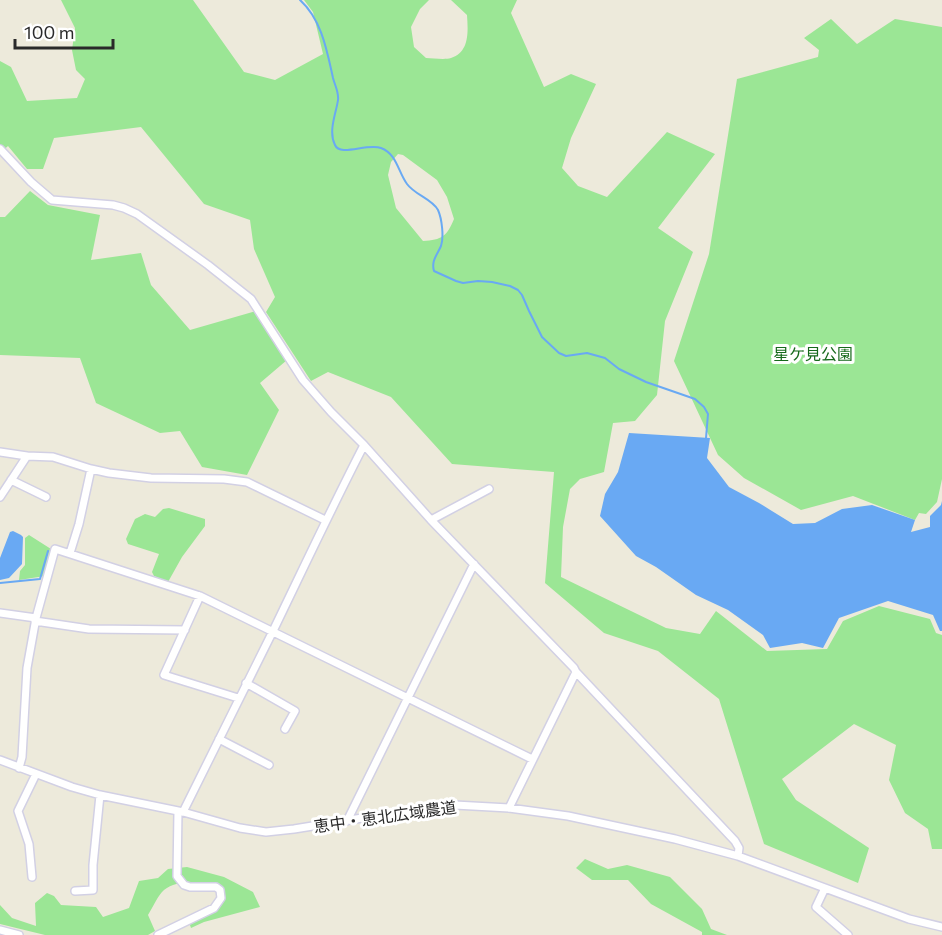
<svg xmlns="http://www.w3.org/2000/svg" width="942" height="935" viewBox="0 0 942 935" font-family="Commissioner,'Noto Sans JP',sans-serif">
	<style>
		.green { fill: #9be695; fill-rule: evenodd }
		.water { fill: #69a9f3 }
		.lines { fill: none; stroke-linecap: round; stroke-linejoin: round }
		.stream { stroke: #69a9f3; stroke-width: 2 }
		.minor-casing { stroke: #d2d0e4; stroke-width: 10 }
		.minor { stroke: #fff; stroke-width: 7 }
		.labels { text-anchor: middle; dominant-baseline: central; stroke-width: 6; stroke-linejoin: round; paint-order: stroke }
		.park-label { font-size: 16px; fill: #176a1c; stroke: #fff }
		.street-label { font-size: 16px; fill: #2a2a2a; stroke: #fff }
	</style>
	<rect width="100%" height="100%" fill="#edeadb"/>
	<!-- green -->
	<path class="green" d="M 61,0 L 193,0 L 244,72 L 275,80 L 323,54 L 313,12 L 304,0 L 429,0 L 420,9 L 411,27 L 414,47 L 426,58 C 433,58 444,60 451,58 C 470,52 468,31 467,15 L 451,0 L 517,0 L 511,13 L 544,87 L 571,74 L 596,84 L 571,138 L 562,168 L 578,186 L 607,197 L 667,132 L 715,154 L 658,228 L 693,252 L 665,321 L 657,395 L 635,421 L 613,423 L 604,472 L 580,479 L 570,489 L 563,527 L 561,577 L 666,628 L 700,634 L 716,611 L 767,651 L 827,649 L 843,621 L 879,606 L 930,619 L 936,633 L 942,635 L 942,849 L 932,849 L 928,829 L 905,813 L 889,780 L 896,745 L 854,724 L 782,779 L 796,800 L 869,848 L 858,883 L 764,844 L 719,699 L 658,651 L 604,633 L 545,583 L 554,472 L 452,464 L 391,397 L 328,372 L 311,381 L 266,312 L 275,297 L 254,249 L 250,220 L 204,204 L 141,127 L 54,138 L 43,169 L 27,169 L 8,146 L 0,153 L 0,61 L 11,67 L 27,101 L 77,98 L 85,79 L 76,70 L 72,50 L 75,28 ZM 398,154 L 403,155 L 437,180 L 447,197 L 454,219 C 447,236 442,240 423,241 L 396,208 L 388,175 L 391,162 Z
		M 831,19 L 857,44 L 895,19 L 942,27 L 942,479 L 937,502 L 926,514 L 919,513 L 915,520 L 853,496 L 801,510 L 744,478 L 718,455 L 674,361 L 709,254 L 737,79 L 818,57 L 819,50 L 804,38 Z
		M 30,191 L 48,205 L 100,215 L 91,260 L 141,253 L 151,285 L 190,330 L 256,311 L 287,360 L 260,383 L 279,410 L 247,475 L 202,467 L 180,431 L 160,433 L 96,403 L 80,358 L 0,355 L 0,217 L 5,217 Z
		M 169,508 L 205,519 L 205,526 L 182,557 L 168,582 L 154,576 L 152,572 L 159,554 L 128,544 L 126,539 L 135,519 L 145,514 L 155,517 L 163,509 Z
		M 29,535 L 51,549 L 45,576 L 19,580 L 20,571 L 25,565 L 25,538 Z
		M 585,859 L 608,869 L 627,865 L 670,877 L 702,909 L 711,929 L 727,935 L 702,935 L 702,932 L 651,904 L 628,880 L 592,880 L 576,868 Z
		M 187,867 L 224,877 L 253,892 L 260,907 L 204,922 L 191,928 L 189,922 L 221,906 L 224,893 L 218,886 C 200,883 180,878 164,890 C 158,895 153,907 148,915 L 155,931 L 148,935 L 45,935 L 0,924 L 0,905 L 12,918 L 36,926 L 35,903 L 47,893 L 54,896 L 61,905 L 96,907 L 103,917 L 129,908 L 139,881 L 158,878 L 168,869 Z"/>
	<!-- water -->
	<path class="water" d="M 629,433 L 710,438 L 707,458 L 729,487 L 759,503 L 793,524 L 815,523 L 842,509 L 872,505 L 915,520 L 911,532 L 930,527 L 930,516 L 941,505 L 942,501 L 942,631 L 940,631 L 933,615 L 888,601 L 839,618 L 823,648 L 802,643 L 770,648 L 763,635 L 728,610 L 696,595 L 656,567 L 636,556 L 600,516 L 605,494 L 618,472 Z
		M 13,531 L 21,535 L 23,537 L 22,564 L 9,578 L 0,580 L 0,558 L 10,532 Z"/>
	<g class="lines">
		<!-- stream -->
		<path class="stream" d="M 300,0 C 322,20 327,51 333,78 C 335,86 339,92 338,100 C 336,114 328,131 335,145 C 340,157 367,143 381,148 C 397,154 398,172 407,184 C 415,195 432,199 438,210 C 442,219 444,237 441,246 C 437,255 431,261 434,271 L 456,281 L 463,283 L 478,281 L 492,282 L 510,286 L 518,290 L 522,295 L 529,311 L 542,337 L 559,353 L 566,356 L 587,353 L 605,358 L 619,369 L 646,382 L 695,399 L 704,407 L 708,414 L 706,438
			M 0,583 L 40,579 L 48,551"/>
		<defs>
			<path id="minor" d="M 0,149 L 31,182 L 52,200 L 113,205 L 124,208 L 137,214 L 208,265 L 251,299 L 303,380 L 331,412 L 364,445 L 431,520 L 574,668 L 576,672 L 735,841 L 739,848 L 738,856
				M 0,452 L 27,456
				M 11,480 L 46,497
				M 0,497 L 27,456 L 53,457 L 91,469
				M 431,520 L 489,489
				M 70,553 L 79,524 L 91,469 L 109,473 L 151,478 L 224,479 L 247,482 L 325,520
				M 200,596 L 164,675 L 238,698
				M 0,613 L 36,618
				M 35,621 L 89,629 L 185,630
				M 246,683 L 295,711 L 285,729
				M 219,739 L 269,765
				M 0,760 L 72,787 L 100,795 L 183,812 L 240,828 L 266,832 L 294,829 L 418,809 L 455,805 L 509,808 L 568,816 L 675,839 L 738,856 L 909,919 L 942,927
				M 19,768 L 22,757 L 27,668 L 36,618 L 55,549 L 200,596 L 532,759
				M 509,808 L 576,672
				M 183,812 C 213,751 243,691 273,631 C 303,569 332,507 364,445
				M 347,821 L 474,564
				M 32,877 L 29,844 L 18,811 L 36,774
				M 825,888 L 816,907 L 848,935
				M 75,891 L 93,890 L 93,865 L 100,795
				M 0,930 L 19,935
				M 158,935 L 214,908 L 221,898 L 220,890 L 216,887 L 190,887 L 184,885 L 177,876 L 178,811"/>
		</defs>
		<!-- minor casing -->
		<use href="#minor" class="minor-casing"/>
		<!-- minor -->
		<use href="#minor" class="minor"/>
	</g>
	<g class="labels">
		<!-- park labels -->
		<g class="park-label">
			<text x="813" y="353">星ケ見公園</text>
		</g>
		<!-- street labels -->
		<g class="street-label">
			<text transform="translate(385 816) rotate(-8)">恵中・恵北広域農道</text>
		</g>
	</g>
	<!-- scale -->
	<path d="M15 39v9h98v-9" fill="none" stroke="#2a2a2a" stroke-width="3"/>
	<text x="24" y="39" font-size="18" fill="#2a2a2a" stroke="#ffffff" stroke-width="4.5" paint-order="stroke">100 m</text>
</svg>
